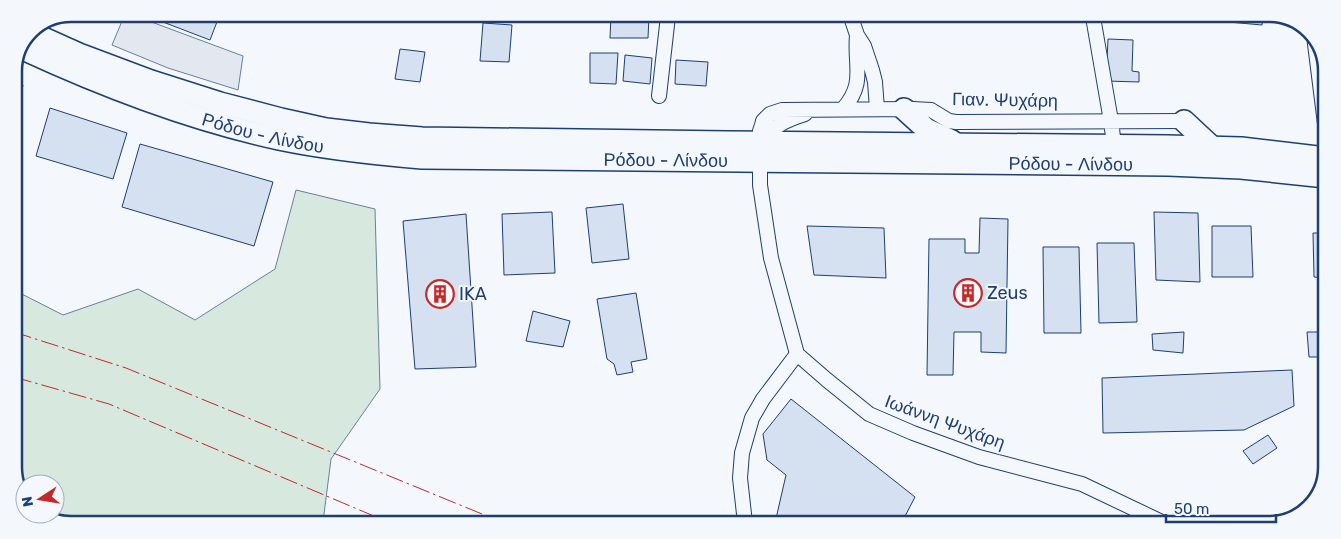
<svg xmlns="http://www.w3.org/2000/svg" width="1341" height="539" viewBox="0 0 1341 539" font-family="Rubik,sans-serif">
	<style>
		.green { fill: #d7e8df; stroke: #687fa3 }
		.parking { fill: #e3e8f0; stroke: #687fa3 }
		.building { fill: #d5e0f0; stroke: #1d3f73 }
		.lines { fill: none; stroke-linecap: round; stroke-linejoin: round }
		.street-casing { stroke: #1d3f73; stroke-width: 16 }
		.primary-casing { stroke: #1d3f73; stroke-width: 24 }
		.street { stroke: #f4f7fb; stroke-width: 14 }
		.primary { stroke: #f4f7fb; stroke-width: 21 }
		.power { stroke: #c62828; stroke-width: 1; stroke-dasharray: 18 4 2.5 4; stroke-linecap: butt }
		.labels { text-anchor: middle; dominant-baseline: central; stroke-width: 4; stroke-linejoin: round; paint-order: stroke }
		.street-label { font-size: 18px; fill: #1d3f73; stroke: #f4f7fb }
		.poi-label { font-size: 18px; fill: #1d3f73; stroke: #f4f7fb; text-anchor: start }
		.rim { fill: none; stroke: #1d3f73; stroke-width: 2.5 }
	</style>
	<rect width="100%" height="100%" fill="#f4f7fb"/>
	<!-- green -->
	<path class="green" d="M 296,190 L 375,209 L 380,389 L 331,459 L 323,522 L 50,521 L 41,514 L 55,514 L 55,484 L 25,484 L 25,501 L 14,471 L 14,290 L 63,315 L 138,289 L 195,320 L 275,269 Z"/>
	<!-- parking -->
	<path class="parking" d="M 125,14 L 130,14 L 243,56 L 238,90 L 168,68 L 112,45 Z"/>
	<!-- building -->
	<path class="building" d="M 142,14 L 220,14 L 210,40 Z
		M 611,16 L 649,16 L 648,38 L 610,38 Z
		M 1217,18 L 1263,18 L 1262,25 L 1217,21 Z
		M 483,23 L 512,25 L 509,62 L 480,61 Z
		M 1108,39 L 1133,40 L 1132,71 L 1139,72 L 1139,82 L 1106,81 Z
		M 400,49 L 425,52 L 420,82 L 395,79 Z
		M 590,53 L 618,53 L 616,84 L 590,83 Z
		M 625,55 L 652,58 L 650,84 L 623,81 Z
		M 676,60 L 708,62 L 706,86 L 675,84 Z
		M 14,83 L 23,85 L 15,121 L 14,121 Z
		M 50,108 L 127,133 L 113,179 L 36,156 Z
		M 140,144 L 273,182 L 254,246 L 122,207 Z
		M 623,204 L 629,259 L 592,263 L 586,208 Z
		M 552,212 L 555,273 L 504,275 L 502,214 Z
		M 1154,212 L 1198,213 L 1200,282 L 1156,280 Z
		M 466,214 L 476,367 L 415,369 L 403,221 Z
		M 980,218 L 1008,219 L 1006,353 L 981,352 L 981,332 L 954,332 L 953,375 L 927,375 L 929,239 L 965,239 L 965,253 L 979,253 Z
		M 807,226 L 884,228 L 886,278 L 814,275 Z
		M 1212,226 L 1251,226 L 1253,277 L 1212,277 Z
		M 1313,233 L 1325,233 L 1325,278 L 1314,277 Z
		M 1097,243 L 1134,243 L 1137,322 L 1099,323 Z
		M 1043,247 L 1079,247 L 1081,333 L 1044,333 Z
		M 636,293 L 647,359 L 631,362 L 633,372 L 617,375 L 614,364 L 607,359 L 597,299 Z
		M 533,311 L 570,321 L 563,347 L 526,341 Z
		M 1184,332 L 1183,353 L 1153,350 L 1152,334 Z
		M 1307,332 L 1324,332 L 1324,357 L 1309,357 Z
		M 1292,370 L 1294,406 L 1244,430 L 1103,433 L 1102,378 Z
		M 791,399 L 915,497 L 901,524 L 775,523 L 786,475 L 767,460 L 763,434 Z
		M 1268,435 L 1277,448 L 1253,464 L 1243,451 Z"/>
	<g class="lines">
		<defs>
			<path id="street" d="M 851,17 L 857,35 L 864,46 L 872,70 L 875,82 L 877,109
				M 1093,17 L 1111,121 L 1114,145
				M 1314,36 L 1326,132
				M 659,96 L 668,16
				M 843,109 C 866,83 854,66 857,35
				M 761,142 C 774,126 785,120 805,114
				M 745,523 L 740,478 L 742,453 L 752,418 L 763,399 L 797,354
				M 1168,525 L 1082,484 L 979,457 L 913,433 L 869,414 L 827,380 L 797,354 L 771,258 L 760,185 L 760,131 L 762,125 L 763,121 L 770,114 L 782,110 L 913,109 L 931,110 L 949,121 L 956,122 L 1184,121"/>
			<g id="primary">
				<path d="M 30,32 L 79,54 L 151,81 L 220,103 L 281,119 L 326,129 L 369,134 L 422,138 L 728,142 L 1168,146 L 1241,148 L 1326,158"/>
				<path id="s1" d="M 23,49 C 103,86 192,120 279,139 C 326,149 374,154 422,158 L 1168,165 L 1241,168 L 1326,177"/>
				<path d="M 904,109 L 926,129 L 952,141"/>
				<path d="M 1184,121 L 1213,148"/>
			</g>
		</defs>
		<!-- street casing -->
		<use href="#street" class="street-casing"/>
		<!-- primary casing -->
		<use href="#primary" class="primary-casing"/>
		<!-- street -->
		<use href="#street" class="street"/>
		<!-- primary -->
		<use href="#primary" class="primary"/>
		<!-- power -->
		<path class="power" d="M 14,332 L 126,368 L 504,523
			M 14,377 L 109,404 L 388,522"/>
	</g>
	<!-- icons -->
	<defs>
		<symbol id="building-ring" viewBox="-11 -11 22 22"><circle r="9.5" fill="#f4f7fb" stroke="#c62828" stroke-width="1.5"/><path d="M-4-6H4V6H1V3H-1V6H-4ZM-2.5-4.3h1.7v1.8h-1.7ZM.8-4.3h1.7v1.8H.8ZM-2.5-1h1.7V.8h-1.7ZM.8-1h1.7V.8H.8Z" fill="#c62828"/></symbol>
	</defs>
	<g fill-rule="evenodd">
		<use href="#building-ring" x="952" y="277" width="32" height="32"/>
		<use href="#building-ring" x="424" y="278" width="32" height="32"/>
	</g>
	<g class="labels">
		<!-- street labels -->
		<g class="street-label">
			<text transform="translate(1005 100) rotate(1)">Γιαν. Ψυχάρη</text>
			<text stroke="none"><textPath href="#s1" startOffset="255">Ρόδου - Λίνδου</textPath></text>
			<text stroke="none"><textPath href="#s1" startOffset="660">Ρόδου - Λίνδου</textPath></text>
			<text stroke="none"><textPath href="#s1" startOffset="1065">Ρόδου - Λίνδου</textPath></text>
			<text transform="translate(945 422) rotate(20)">Ιωάννη Ψυχάρη</text>
		</g>
		<!-- poi labels -->
		<g class="poi-label">
			<text x="987" y="293">Zeus</text>
			<text x="459" y="294">IKA</text>
		</g>
	</g>
	<!-- crop -->
	<path d="M0 0H1341V539H0ZM71 22H1269A49 49 0 0 1 1318 71V467A49 49 0 0 1 1269 516H71A49 49 0 0 1 22 467V71A49 49 0 0 1 71 22Z" fill="#f4f7fb" fill-rule="evenodd"/>
	<path class="rim" d="M71 22H1269A49 49 0 0 1 1318 71V467A49 49 0 0 1 1269 516H71A49 49 0 0 1 22 467V71A49 49 0 0 1 71 22Z"/>
	<!-- north arrow -->
	<g transform="translate(40 499) rotate(258)"><circle r="24" fill="#f4f7fb" stroke="#9eadc5"/>
	<path d="M0-4L9 19L0 12L-9 19Z" fill="#c62828"/>
	<text y="-8" font-size="14" font-weight="bold" text-anchor="middle" fill="#1d3f73">N</text>
	</g>
	<!-- scale -->
	<path d="M1166 514v8h110v-8" fill="none" stroke="#1d3f73" stroke-width="2.5"/>
	<text x="1174" y="514" font-size="15" fill="#1d3f73" stroke="#f4f7fb" stroke-width="4" paint-order="stroke">50 m</text>
</svg>
